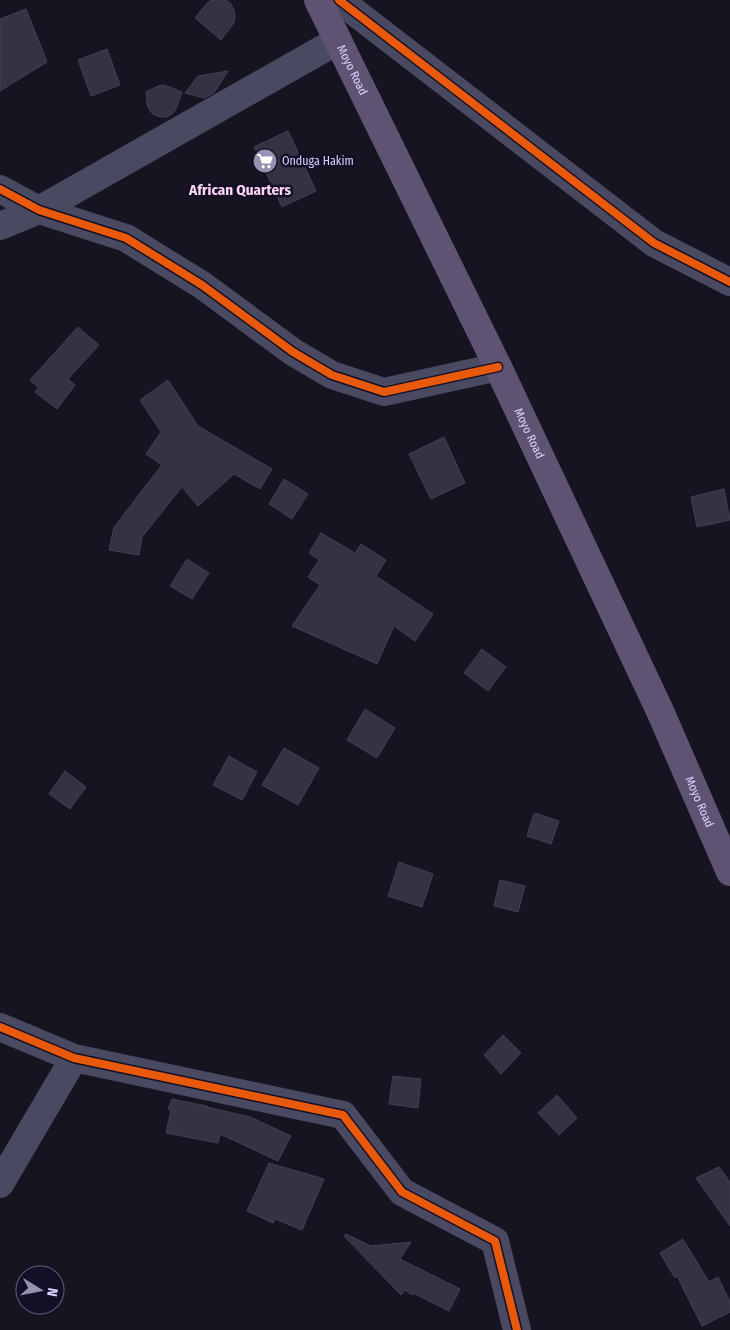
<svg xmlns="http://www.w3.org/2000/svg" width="730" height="1330" viewBox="0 0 730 1330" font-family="'Fira Sans Condensed',sans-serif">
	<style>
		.building { fill: #343243; stroke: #433f54 }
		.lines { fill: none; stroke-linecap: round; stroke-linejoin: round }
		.minor { stroke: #4a4962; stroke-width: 28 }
		.major { stroke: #5e5373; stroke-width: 28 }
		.cycleway-casing { stroke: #130f26; stroke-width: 11 }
		.cycleway { stroke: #e8590c; stroke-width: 8 }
		.labels { text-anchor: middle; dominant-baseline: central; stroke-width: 5; stroke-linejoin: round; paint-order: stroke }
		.street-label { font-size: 12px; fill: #d9d4ff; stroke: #130f26 }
		.poi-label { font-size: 12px; fill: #d9d4ff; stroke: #130f26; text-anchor: start }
		.quarter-label { font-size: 15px; font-weight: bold; fill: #ffd6f0; stroke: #130f26 }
	</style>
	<rect width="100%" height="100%" fill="#161421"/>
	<!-- building -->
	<path class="building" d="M 212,0 L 226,0 L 231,4 L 234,10 L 235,17 L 234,23 L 221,40 L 195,18 L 207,3 Z
		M 26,9 L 47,62 L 0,91 L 0,19 Z
		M 107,49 L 120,85 L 91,96 L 78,60 Z
		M 228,71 L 214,93 L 204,98 L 185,93 L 198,76 Z
		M 164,85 L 182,92 L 176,109 L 172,114 L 166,117 L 160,117 L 154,115 L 150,111 L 147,105 L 146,92 L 158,86 Z
		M 288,131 L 316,191 L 282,207 L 254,147 Z
		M 78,327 L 99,345 L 68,379 L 75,385 L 57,409 L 35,392 L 38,387 L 30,380 Z
		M 168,380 L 198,426 L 272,469 L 260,489 L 234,474 L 198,506 L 182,487 L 142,537 L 139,555 L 109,550 L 114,527 L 162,465 L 146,454 L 161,432 L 140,400 Z
		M 444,437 L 465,483 L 431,499 L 409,454 Z
		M 284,479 L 308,494 L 292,519 L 269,504 Z
		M 724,489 L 730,520 L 697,527 L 691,497 Z
		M 321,533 L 355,553 L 361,544 L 386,560 L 376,576 L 433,614 L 415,641 L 394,626 L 377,664 L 292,626 L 320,585 L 308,577 L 319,560 L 309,553 Z
		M 187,559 L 209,573 L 192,599 L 170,586 Z
		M 482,649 L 506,667 L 488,691 L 464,673 Z
		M 365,709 L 395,728 L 377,758 L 347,740 Z
		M 284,748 L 319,768 L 298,805 L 262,785 Z
		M 229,756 L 257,772 L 242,800 L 213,785 Z
		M 65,771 L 86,787 L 70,809 L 49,794 Z
		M 534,813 L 559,821 L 551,844 L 527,836 Z
		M 399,862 L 433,874 L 422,907 L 388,896 Z
		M 500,880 L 525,886 L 518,912 L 494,906 Z
		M 503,1035 L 521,1053 L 501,1074 L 484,1055 Z
		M 393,1076 L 421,1079 L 418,1108 L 389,1104 Z
		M 557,1095 L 577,1118 L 559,1135 L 538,1113 Z
		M 172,1099 L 207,1106 L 207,1107 L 250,1117 L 291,1136 L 278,1161 L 220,1134 L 218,1143 L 166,1133 L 171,1110 L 168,1109 Z
		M 269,1163 L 324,1179 L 302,1230 L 275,1219 L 273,1223 L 247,1211 Z
		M 719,1167 L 730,1182 L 730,1226 L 696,1178 Z
		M 346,1234 L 371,1246 L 411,1242 L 400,1259 L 460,1289 L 449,1311 L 413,1293 L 412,1295 L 405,1290 L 401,1295 L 344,1236 Z
		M 683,1239 L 709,1282 L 718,1277 L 730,1302 L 730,1312 L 702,1326 L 677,1276 L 675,1278 L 660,1253 Z"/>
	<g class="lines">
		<!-- minor -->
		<path class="minor" d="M 339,0 L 654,243 L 730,282
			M 0,189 L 39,210 L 126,238 L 202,285 L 293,352 L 332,375 L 384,392 L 498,367
			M 0,226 L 39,210 L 337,41
			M 0,1027 L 74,1058 L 343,1115 L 402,1192 L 495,1241 L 517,1330
			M 0,1184 L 74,1058"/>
		<!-- major -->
		<path class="major" id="s1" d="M 318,0 L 498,367 L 660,711 L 730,872"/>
		<defs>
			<path id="cycleway" d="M 339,0 L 654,243 L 730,282
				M 0,189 L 39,210 L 126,238 L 202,285 L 293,352 L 332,375 L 384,392 L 498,367
				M 0,1027 L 74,1058 L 343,1115 L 402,1192 L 495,1241 L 517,1330"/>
		</defs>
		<!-- cycleway casing -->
		<use href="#cycleway" class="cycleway-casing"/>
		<!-- cycleway -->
		<use href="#cycleway" class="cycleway"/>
	</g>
	<!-- icons -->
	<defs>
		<symbol id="supermarket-disc" viewBox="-11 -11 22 22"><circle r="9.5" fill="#9591b1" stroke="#130f26"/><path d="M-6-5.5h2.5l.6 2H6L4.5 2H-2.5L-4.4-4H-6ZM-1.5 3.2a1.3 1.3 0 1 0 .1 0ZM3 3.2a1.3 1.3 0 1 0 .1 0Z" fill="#fff"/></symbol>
	</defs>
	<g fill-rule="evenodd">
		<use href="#supermarket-disc" x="251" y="147" width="28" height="28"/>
	</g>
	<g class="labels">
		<!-- street labels -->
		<g class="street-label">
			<text stroke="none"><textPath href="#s1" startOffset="78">Moyo Road</textPath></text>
			<text stroke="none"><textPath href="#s1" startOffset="482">Moyo Road</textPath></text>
			<text stroke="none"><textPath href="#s1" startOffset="888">Moyo Road</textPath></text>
		</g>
		<!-- poi labels -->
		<g class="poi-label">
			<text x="282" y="161">Onduga Hakim</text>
		</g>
		<!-- quarter labels -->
		<g class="quarter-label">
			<text x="240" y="190">African Quarters</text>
		</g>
	</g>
	<!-- north arrow -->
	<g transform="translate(40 1290) rotate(100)"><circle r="24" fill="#130f26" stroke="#625e7d"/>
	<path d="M0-4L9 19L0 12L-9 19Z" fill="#9591b1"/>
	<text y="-8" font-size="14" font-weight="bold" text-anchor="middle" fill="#d9d4ff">N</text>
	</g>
</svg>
